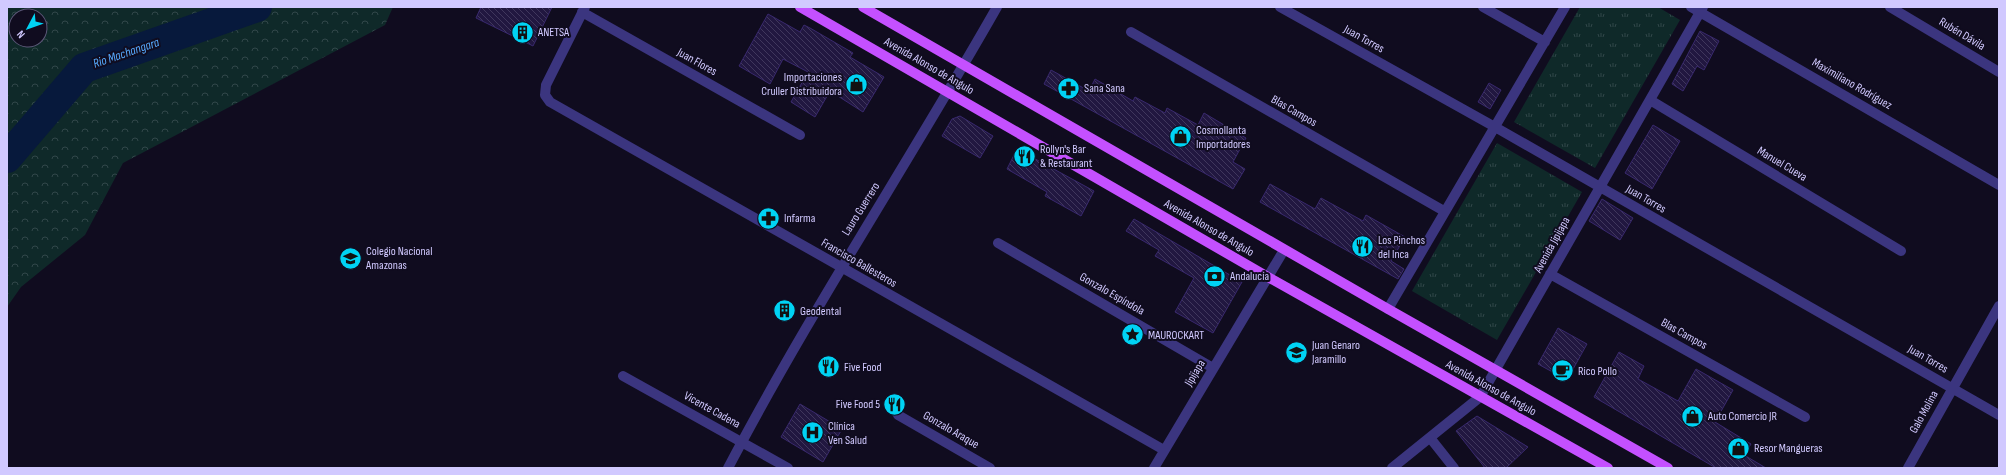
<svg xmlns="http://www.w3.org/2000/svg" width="2006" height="475" viewBox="0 0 2006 475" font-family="'Sofia Sans Condensed',sans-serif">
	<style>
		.forest { fill: url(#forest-crowns); fill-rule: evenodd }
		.park { fill: url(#park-tufts) }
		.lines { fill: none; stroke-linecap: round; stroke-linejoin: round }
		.river { stroke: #07193c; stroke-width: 30 }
		.building { fill: url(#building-back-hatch); stroke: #38286d }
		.minor { stroke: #3b357f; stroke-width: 10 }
		.major { stroke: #c450ff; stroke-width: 10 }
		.labels { text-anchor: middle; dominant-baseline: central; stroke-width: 4; stroke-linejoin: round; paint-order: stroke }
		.poi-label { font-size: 12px; fill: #d1c9ff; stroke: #100c1f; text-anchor: start }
		.street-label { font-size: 12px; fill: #d1c9ff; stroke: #100c1f }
		.water-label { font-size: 13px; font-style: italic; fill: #57abff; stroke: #100c1f }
	</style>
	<defs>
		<pattern id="forest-crowns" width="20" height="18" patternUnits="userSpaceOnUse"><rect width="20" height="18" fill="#0f2929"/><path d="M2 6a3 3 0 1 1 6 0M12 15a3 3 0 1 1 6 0" fill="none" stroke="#314749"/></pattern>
		<pattern id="park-tufts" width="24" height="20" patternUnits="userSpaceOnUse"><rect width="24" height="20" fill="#0f2929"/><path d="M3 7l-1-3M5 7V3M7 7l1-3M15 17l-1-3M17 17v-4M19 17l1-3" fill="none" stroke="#314749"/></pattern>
		<pattern id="building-back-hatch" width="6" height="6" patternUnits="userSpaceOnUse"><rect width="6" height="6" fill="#211740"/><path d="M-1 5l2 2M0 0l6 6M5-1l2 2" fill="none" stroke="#40375d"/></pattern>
	</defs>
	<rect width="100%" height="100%" fill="#100c1f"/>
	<!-- forest -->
	<path class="forest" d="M 7,7 L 393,7 L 385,25 L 123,163 L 85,235 L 21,287 L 7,307 ZM 16,16 L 40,16 L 40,40 L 16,40 Z"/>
	<!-- park -->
	<path class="park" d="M 1580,7 L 1658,7 L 1680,20 L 1595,168 L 1514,122 Z
		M 1497,143 L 1582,192 L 1497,340 L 1412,291 Z"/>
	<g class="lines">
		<!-- river -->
		<path class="river" d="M 7,158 L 84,68 L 257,7"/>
	</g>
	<!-- building -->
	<path class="building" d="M 481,7 L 552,7 L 533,46 L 476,18 Z
		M 768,14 L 800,32 L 804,25 L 810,28 L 853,53 L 850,57 L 884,77 L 863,112 L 830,91 L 815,117 L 791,102 L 808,72 L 783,59 L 770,84 L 739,66 Z
		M 1700,31 L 1719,41 L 1704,70 L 1697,66 L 1683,91 L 1672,84 Z
		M 1051,70 L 1089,91 L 1095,79 L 1133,101 L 1135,97 L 1165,113 L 1167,108 L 1198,125 L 1204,113 L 1246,138 L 1233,162 L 1245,169 L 1233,189 L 1044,84 Z
		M 1489,83 L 1501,90 L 1490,109 L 1478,102 Z
		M 960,116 L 993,136 L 980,158 L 942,136 L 952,119 Z
		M 1653,125 L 1680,141 L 1652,189 L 1625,173 Z
		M 1017,149 L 1094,191 L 1081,216 L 1045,196 L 1047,192 L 1007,169 Z
		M 1270,184 L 1315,209 L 1321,198 L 1363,221 L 1366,215 L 1405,237 L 1391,261 L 1404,269 L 1398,279 L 1260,202 Z
		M 1602,199 L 1633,218 L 1620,240 L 1589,221 Z
		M 1134,219 L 1242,282 L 1213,333 L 1175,312 L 1194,278 L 1155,256 L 1159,250 L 1126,231 Z
		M 1558,328 L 1587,344 L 1567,380 L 1538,364 Z
		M 1619,352 L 1644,366 L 1638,379 L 1678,401 L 1696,369 L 1733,390 L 1715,422 L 1751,444 L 1744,455 L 1766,468 L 1716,468 L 1594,397 Z
		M 800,404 L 842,429 L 823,462 L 781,437 Z
		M 1477,416 L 1528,447 L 1506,468 L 1485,468 L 1456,431 Z"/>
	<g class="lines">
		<!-- minor -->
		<path class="minor" d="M 585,7 L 546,85 L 545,95 L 550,102 L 1164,450
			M 1280,7 L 1495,127 L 1999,415
			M 1483,7 L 1545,42
			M 1691,7 L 1999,185
			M 1890,7 L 1999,72
			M 582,12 L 800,135
			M 1131,32 L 1444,211
			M 1650,100 L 1901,251
			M 998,243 L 1213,368
			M 1550,274 L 1805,417
			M 1388,309 L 1565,7
			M 623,376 L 788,468
			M 898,415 L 990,468
			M 1431,439 L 1454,468
			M 728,468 C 811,310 909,162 997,7
			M 1154,468 L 1284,250
			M 1392,468 L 1480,397 L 1703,7
			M 1908,468 L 1999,306"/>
		<!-- major -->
		<path class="major" d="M 800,7 L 1268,277 L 1608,468
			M 863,7 L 1388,309 L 1668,468"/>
	</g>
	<!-- icons -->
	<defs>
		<symbol id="building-disc" viewBox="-11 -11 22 22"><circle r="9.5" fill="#00d3f4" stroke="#100c1f"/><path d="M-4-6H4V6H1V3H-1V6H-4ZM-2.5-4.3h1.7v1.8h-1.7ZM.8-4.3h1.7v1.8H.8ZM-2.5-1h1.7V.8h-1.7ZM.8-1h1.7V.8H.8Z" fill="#111"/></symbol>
		<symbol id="shop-disc" viewBox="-11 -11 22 22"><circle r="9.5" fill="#00d3f4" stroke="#100c1f"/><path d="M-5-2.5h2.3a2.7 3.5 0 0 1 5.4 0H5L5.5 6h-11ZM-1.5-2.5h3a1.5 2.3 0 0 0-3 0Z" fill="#111"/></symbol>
		<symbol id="pharmacy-disc" viewBox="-11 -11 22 22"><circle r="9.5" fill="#00d3f4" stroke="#100c1f"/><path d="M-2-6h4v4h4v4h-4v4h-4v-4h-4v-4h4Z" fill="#111"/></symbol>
		<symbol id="restaurant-disc" viewBox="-11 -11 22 22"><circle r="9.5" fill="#00d3f4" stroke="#100c1f"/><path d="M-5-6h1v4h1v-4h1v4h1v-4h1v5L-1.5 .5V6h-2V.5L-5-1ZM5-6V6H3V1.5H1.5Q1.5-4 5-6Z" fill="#111"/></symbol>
		<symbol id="school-disc" viewBox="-11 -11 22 22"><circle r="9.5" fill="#00d3f4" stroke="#100c1f"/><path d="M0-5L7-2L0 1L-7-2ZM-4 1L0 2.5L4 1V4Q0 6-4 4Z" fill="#111"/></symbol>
		<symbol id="bank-disc" viewBox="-11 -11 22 22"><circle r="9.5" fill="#00d3f4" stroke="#100c1f"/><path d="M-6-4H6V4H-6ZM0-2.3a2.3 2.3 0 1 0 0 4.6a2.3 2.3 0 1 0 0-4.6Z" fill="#111"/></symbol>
		<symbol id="sight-disc" viewBox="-11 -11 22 22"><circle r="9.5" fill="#00d3f4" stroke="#100c1f"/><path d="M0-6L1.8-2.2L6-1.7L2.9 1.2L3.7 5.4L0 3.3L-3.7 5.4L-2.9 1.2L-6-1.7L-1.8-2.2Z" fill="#111"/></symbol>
		<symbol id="cafe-disc" viewBox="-11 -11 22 22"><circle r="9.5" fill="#00d3f4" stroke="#100c1f"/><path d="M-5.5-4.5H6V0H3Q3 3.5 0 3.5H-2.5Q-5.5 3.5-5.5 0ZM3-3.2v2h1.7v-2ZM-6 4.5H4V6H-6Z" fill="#111"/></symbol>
		<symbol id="hospital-disc" viewBox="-11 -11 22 22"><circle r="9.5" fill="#00d3f4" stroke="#100c1f"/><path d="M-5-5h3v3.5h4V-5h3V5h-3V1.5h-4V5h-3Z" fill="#111"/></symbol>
	</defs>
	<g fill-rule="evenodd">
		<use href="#building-disc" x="510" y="20" width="25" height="25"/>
		<use href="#shop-disc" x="844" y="72" width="25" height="25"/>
		<use href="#pharmacy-disc" x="1056" y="76" width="25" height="25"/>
		<use href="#shop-disc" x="1168" y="124" width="25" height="25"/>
		<use href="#restaurant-disc" x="1012" y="144" width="25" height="25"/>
		<use href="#pharmacy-disc" x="756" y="206" width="25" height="25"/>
		<use href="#restaurant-disc" x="1350" y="234" width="25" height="25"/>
		<use href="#school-disc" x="338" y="246" width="25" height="25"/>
		<use href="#bank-disc" x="1202" y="264" width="25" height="25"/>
		<use href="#building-disc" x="772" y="298" width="25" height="25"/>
		<use href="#sight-disc" x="1120" y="322" width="25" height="25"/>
		<use href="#school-disc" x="1284" y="340" width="25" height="25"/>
		<use href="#restaurant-disc" x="816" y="354" width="25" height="25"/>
		<use href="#cafe-disc" x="1550" y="358" width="25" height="25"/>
		<use href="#restaurant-disc" x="882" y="392" width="25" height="25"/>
		<use href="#shop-disc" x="1680" y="404" width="25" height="25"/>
		<use href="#hospital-disc" x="800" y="420" width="25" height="25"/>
		<use href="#shop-disc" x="1726" y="436" width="25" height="25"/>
	</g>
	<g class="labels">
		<!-- poi labels -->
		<g class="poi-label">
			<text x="538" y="32">ANETSA</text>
			<text x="842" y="77" text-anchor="end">Importaciones<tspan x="842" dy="14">Cruller Distribuidora</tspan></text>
			<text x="1084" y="88">Sana Sana</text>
			<text x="1196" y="130">Cosmollanta<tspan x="1196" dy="14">Importadores</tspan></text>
			<text x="1040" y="149">Rollyn's Bar<tspan x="1040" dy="14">&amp; Restaurant</tspan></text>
			<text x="784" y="218">Infarma</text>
			<text x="1378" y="240">Los Pinchos<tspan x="1378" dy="14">del Inca</tspan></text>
			<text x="366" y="251">Colegio Nacional<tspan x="366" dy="14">Amazonas</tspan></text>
			<text x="1230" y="276">Andalucía</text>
			<text x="800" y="311">Geodental</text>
			<text x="1148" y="335">MAUROCKART</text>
			<text x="1312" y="345">Juan Genaro<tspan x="1312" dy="14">Jaramillo</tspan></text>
			<text x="844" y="367">Five Food</text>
			<text x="1578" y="371">Rico Pollo</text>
			<text x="880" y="404" text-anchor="end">Five Food 5</text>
			<text x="1708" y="416">Auto Comercio JR</text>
			<text x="828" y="426">Clínica<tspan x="828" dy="14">Ven Salud</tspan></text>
			<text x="1754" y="448">Resor Mangueras</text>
		</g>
		<!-- street labels -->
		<g class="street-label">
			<text transform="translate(1962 34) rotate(31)">Rubén Dávila</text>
			<text transform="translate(1364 39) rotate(29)">Juan Torres</text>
			<text transform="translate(697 62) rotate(29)">Juan Flores</text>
			<text transform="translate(929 66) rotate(30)">Avenida Alonso de Angulo</text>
			<text transform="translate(1852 84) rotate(30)">Maximiliano Rodríguez</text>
			<text transform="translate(1294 111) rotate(30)">Blas Campos</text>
			<text transform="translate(1782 164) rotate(31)">Manuel Cueva</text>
			<text transform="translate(1646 199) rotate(30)">Juan Torres</text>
			<text transform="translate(861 209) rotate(-58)">Lauro Guerrero</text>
			<text transform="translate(1209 228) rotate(30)">Avenida Alonso de Angulo</text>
			<text transform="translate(1552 245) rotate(-61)">Avenida Jipijapa</text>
			<text transform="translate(859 263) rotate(30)">Francisco Ballesteros</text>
			<text transform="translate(1112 294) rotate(30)">Gonzalo Espíndola</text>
			<text transform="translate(1684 334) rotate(29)">Blas Campos</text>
			<text transform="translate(1928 359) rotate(30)">Juan Torres</text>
			<text transform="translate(1195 373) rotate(-59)">Jipijapa</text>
			<text transform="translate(1491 388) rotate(29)">Avenida Alonso de Angulo</text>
			<text transform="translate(712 410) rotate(29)">Vicente Cadena</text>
			<text transform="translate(1924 412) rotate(-61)">Galo Molina</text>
			<text transform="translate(951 430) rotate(30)">Gonzalo Araque</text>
		</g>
		<!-- water labels -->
		<g class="water-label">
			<text transform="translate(126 53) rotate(-19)">Rio Machangara</text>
		</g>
	</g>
	<!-- border -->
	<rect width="2006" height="475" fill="none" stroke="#d1c9ff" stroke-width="16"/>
	<!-- north arrow -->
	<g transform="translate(28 28) rotate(229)"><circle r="19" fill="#100c1f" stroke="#5d5879"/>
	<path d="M0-3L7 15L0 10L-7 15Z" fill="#00d3f4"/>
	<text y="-6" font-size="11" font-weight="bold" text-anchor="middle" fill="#d1c9ff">N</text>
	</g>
</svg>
